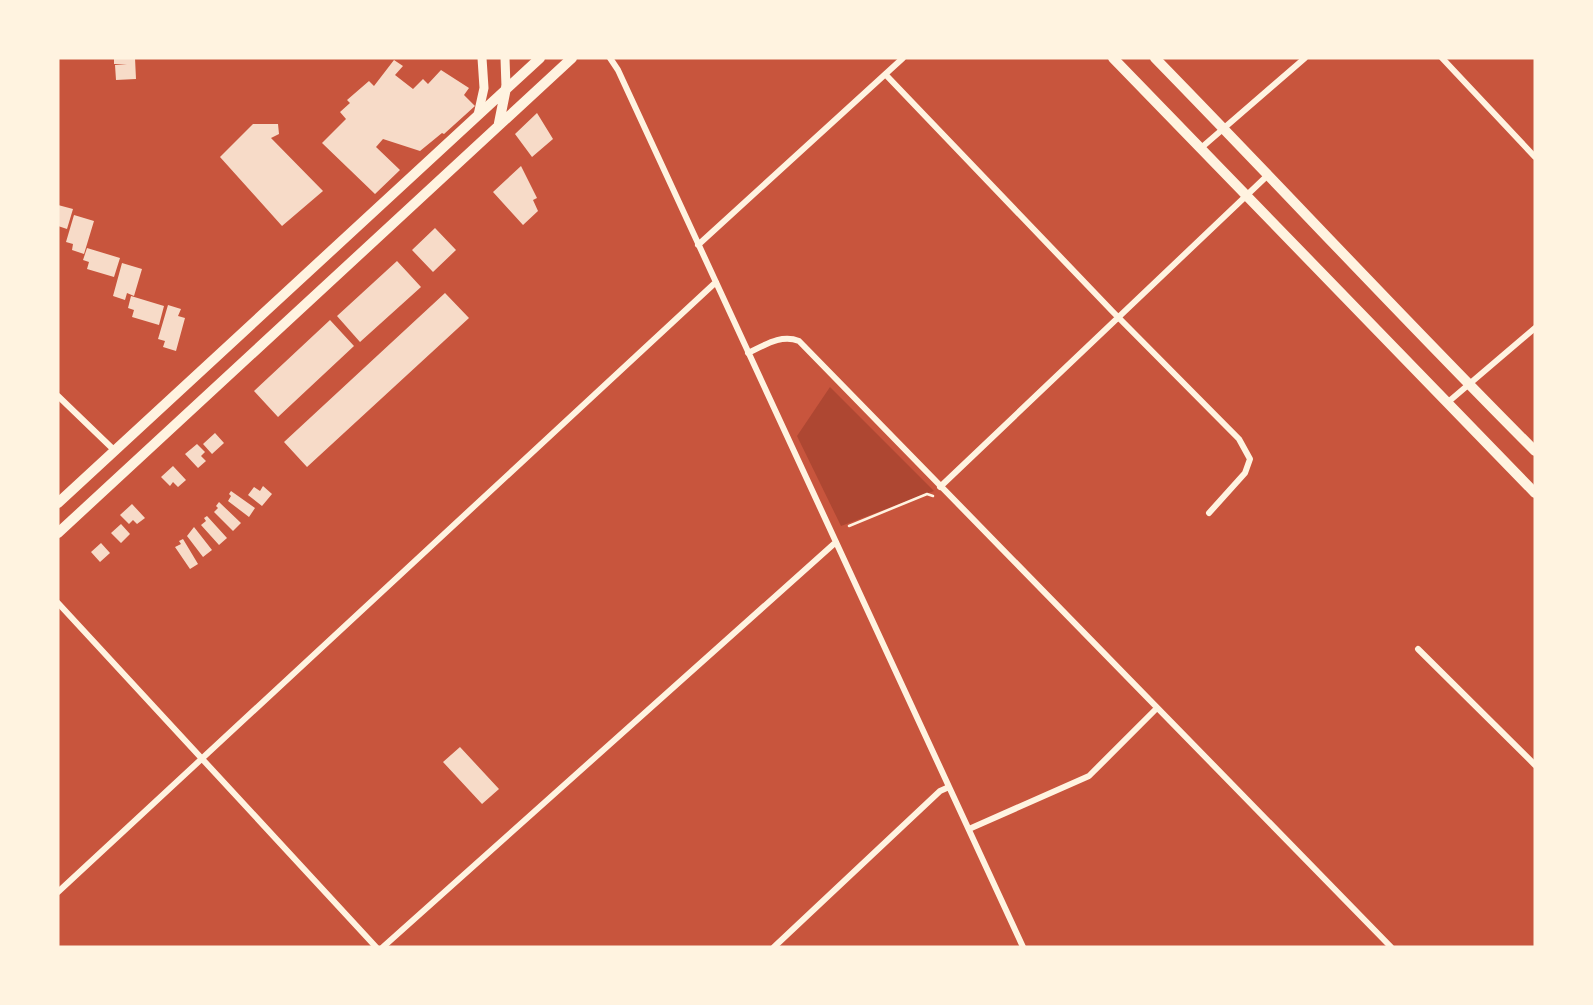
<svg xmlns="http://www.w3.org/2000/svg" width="1593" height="1005" viewBox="0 0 1593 1005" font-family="'Titillium Web',sans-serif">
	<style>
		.green { fill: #ae4732 }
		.building { fill: #f7dbc8 }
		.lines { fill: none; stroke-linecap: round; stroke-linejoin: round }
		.path { stroke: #fff3e0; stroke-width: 2.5 }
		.minor { stroke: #fff3e0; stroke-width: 6 }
		.secondary { stroke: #fff3e0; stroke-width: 9 }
		.trunk { stroke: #fff3e0; stroke-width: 10 }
	</style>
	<rect width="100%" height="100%" fill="#c8553d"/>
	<!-- green -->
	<path class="green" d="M 830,387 L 934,491 L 841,526 L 797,436 Z"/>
	<!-- building -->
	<path class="building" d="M 114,58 L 135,58 L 136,79 L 116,80 L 115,65 L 127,64 L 114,64 Z
		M 394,60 L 403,66 L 395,75 L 413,89 L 423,79 L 428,84 L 441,70 L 469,88 L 464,95 L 475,106 L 444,134 L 442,133 L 420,151 L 383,139 L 376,147 L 400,170 L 375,194 L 322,143 L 346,119 L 340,112 L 350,103 L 347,100 L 369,81 L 374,86 Z
		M 537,113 L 553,139 L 532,157 L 515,134 Z
		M 253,124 L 278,124 L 279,134 L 271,138 L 323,191 L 282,226 L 220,157 Z
		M 521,166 L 537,198 L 533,200 L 538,211 L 523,225 L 493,192 Z
		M 58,205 L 73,209 L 67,229 L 58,226 Z
		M 74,215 L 94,221 L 84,254 L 72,250 L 73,244 L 66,242 Z
		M 435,228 L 456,250 L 433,272 L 412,250 Z
		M 87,248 L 120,258 L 114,277 L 87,269 L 89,262 L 83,260 Z
		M 397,261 L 421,287 L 360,342 L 337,316 Z
		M 122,263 L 142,269 L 134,296 L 127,293 L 125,300 L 113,296 Z
		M 445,293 L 469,318 L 307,467 L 284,442 Z
		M 131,296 L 164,306 L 159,325 L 132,317 L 134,310 L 128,308 Z
		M 168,305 L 181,309 L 178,316 L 185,318 L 176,351 L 163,347 L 165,341 L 158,339 Z
		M 330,320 L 354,346 L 278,417 L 254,391 Z
		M 215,433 L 224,443 L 212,454 L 203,444 Z
		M 197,444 L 205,452 L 201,456 L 206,461 L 198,468 L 185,454 Z
		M 173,466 L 186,480 L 178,487 L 173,482 L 170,486 L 161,477 Z
		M 263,486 L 272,494 L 262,506 L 248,495 L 254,487 L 260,491 Z
		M 231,491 L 255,508 L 249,517 L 228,501 L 231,496 L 229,494 Z
		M 219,502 L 241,523 L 233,531 L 214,512 L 218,508 L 216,506 Z
		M 132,504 L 145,518 L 137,524 L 133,520 L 129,524 L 120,515 Z
		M 207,516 L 227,538 L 219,545 L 201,525 L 206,521 L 204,518 Z
		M 121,524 L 130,534 L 121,543 L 111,533 Z
		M 194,527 L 212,550 L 203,557 L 187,536 Z
		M 183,539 L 198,564 L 190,569 L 175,547 L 181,544 L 179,541 Z
		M 101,543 L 110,553 L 100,562 L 91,552 Z
		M 460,747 L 499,789 L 482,804 L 443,762 Z"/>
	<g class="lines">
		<!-- path -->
		<path class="path" d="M 849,526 L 927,494 L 933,496"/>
		<!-- minor -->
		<path class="minor" d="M 610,58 L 618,70 L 1023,947
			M 1442,58 L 1535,157
			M 886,75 L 1113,312 L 1239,439 L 1250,459 L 1245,473 L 1209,513
			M 1201,148 L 1305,58
			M 698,245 L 903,58
			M 748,353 C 765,345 781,334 799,341 L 1391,947
			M 58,396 L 114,450
			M 1447,403 L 1535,328
			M 940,487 L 1268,175
			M 58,603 L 376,947
			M 1418,649 L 1535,765
			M 969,829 L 1089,776 L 1157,708
			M 58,892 L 716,282
			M 383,947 L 836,542
			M 774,947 L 940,791 L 949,787"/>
		<!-- secondary -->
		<path class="secondary" d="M 505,58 L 506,87
			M 478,115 L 484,88 L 482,58"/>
		<!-- trunk -->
		<path class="trunk" d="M 1113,58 L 1535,493
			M 1155,58 C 1282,188 1406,322 1535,451
			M 499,123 L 506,88
			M 58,503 L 540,58
			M 58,533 L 572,58"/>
	</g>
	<!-- border -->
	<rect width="1593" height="1005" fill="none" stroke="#fff3e0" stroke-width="119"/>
</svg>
